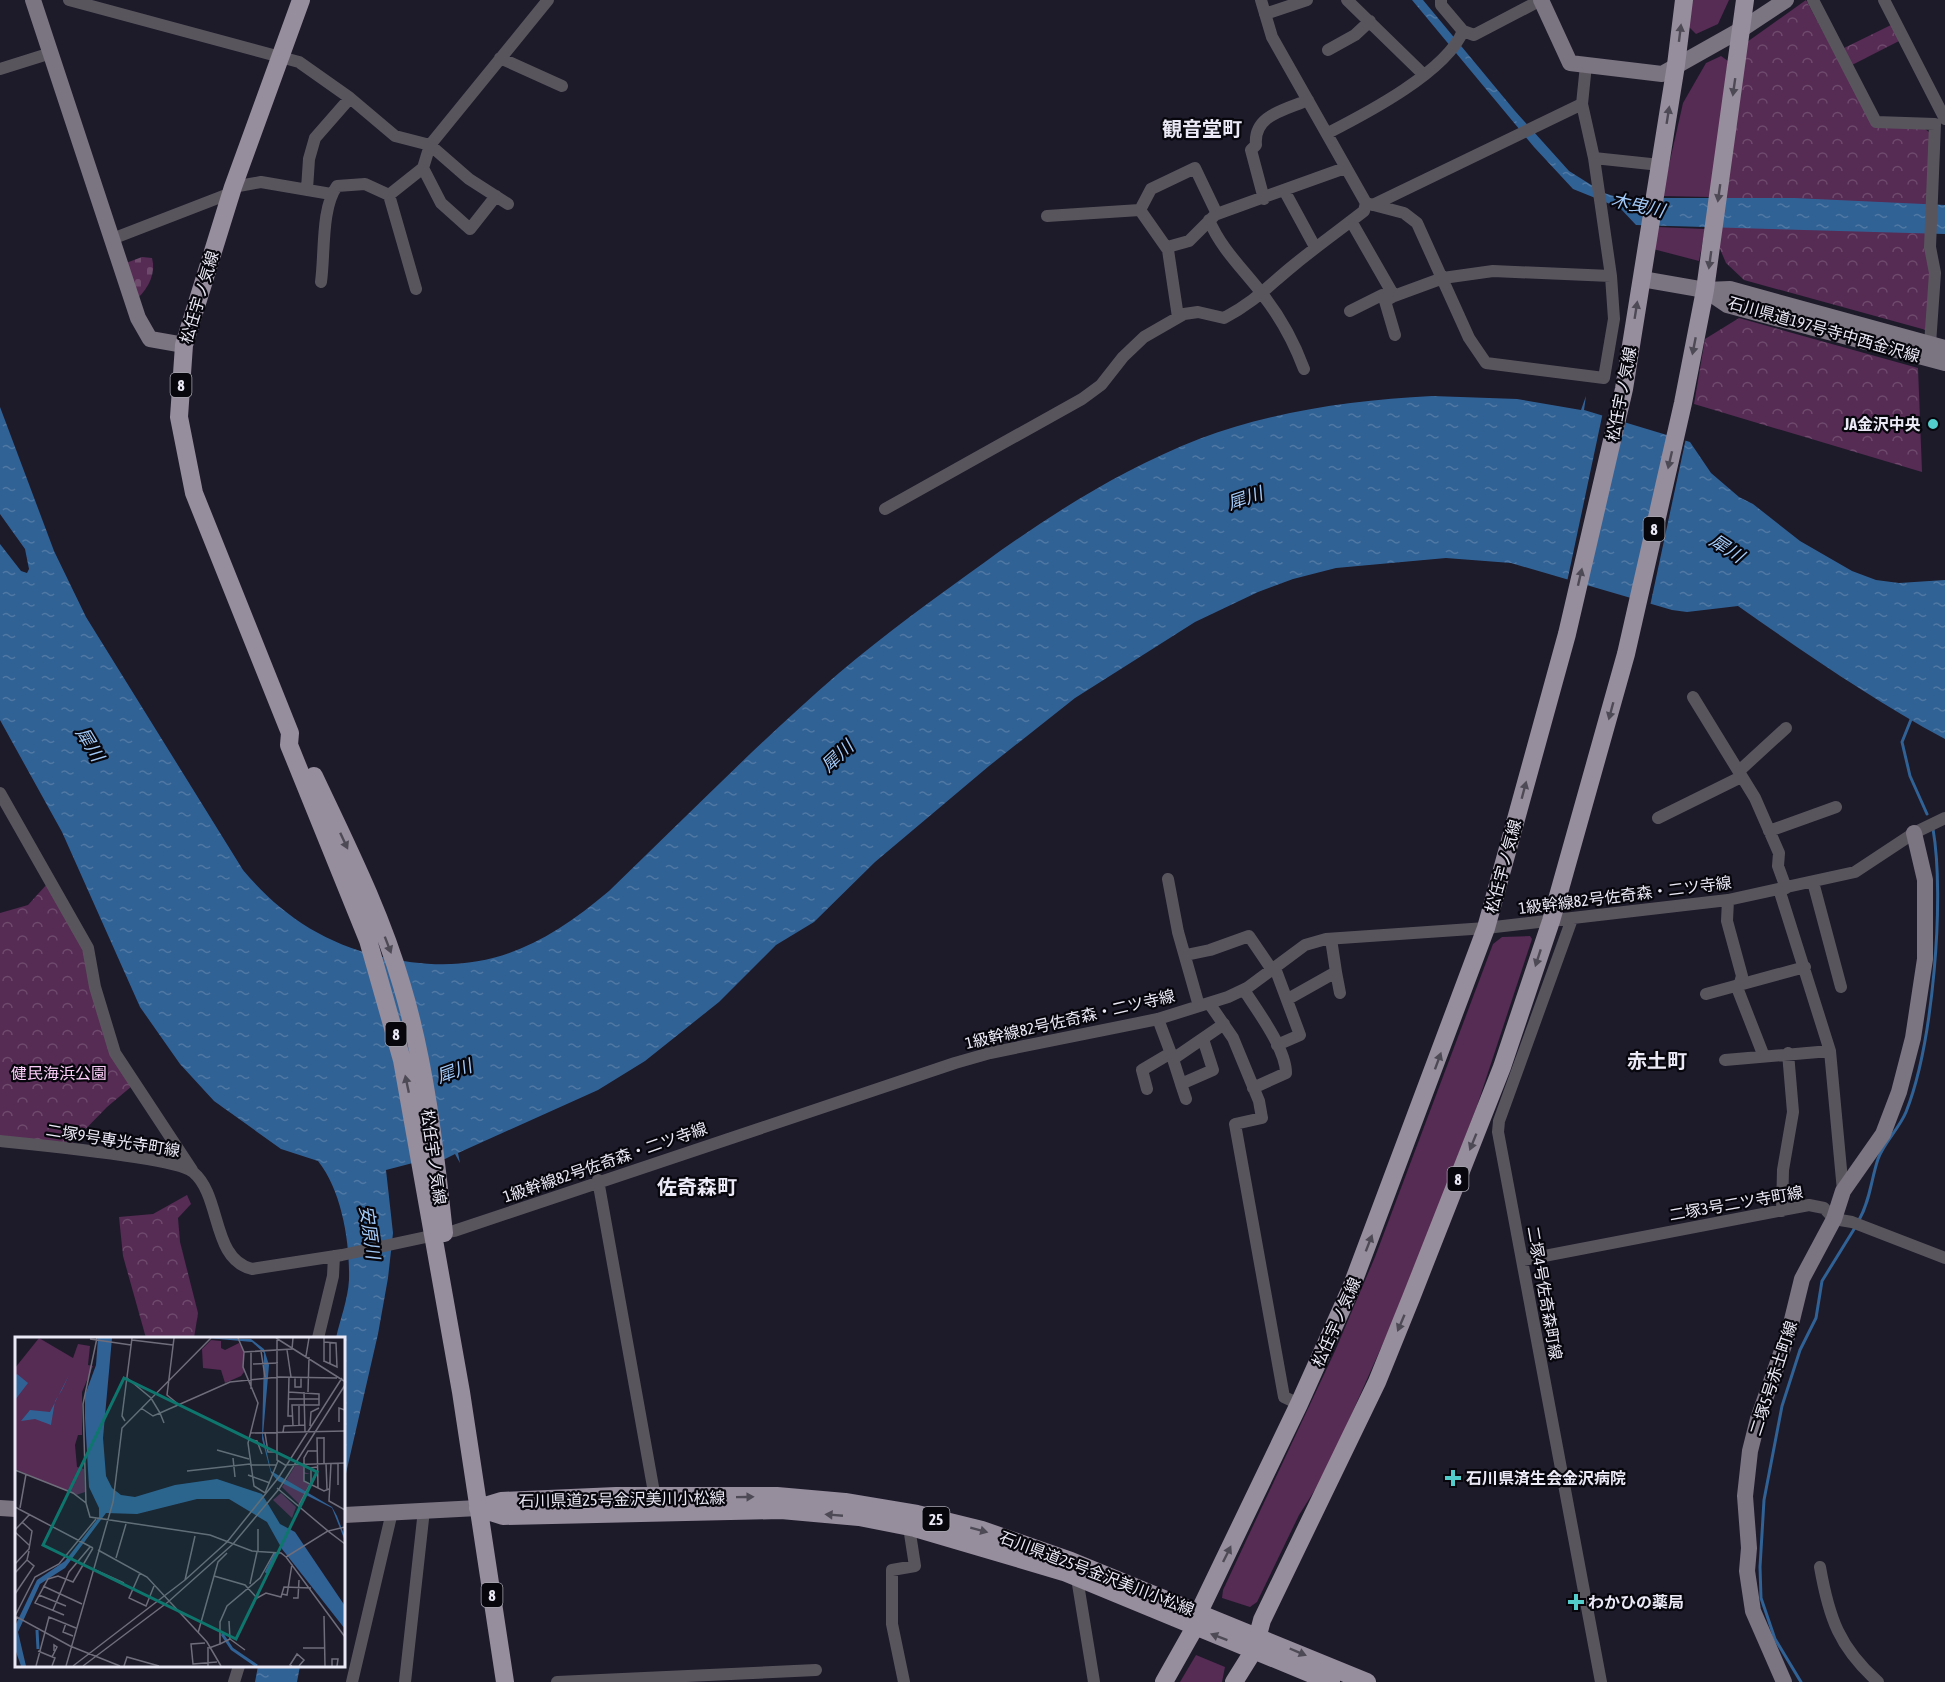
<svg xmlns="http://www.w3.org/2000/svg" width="1945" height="1682" viewBox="0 0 1945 1682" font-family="'Asap Condensed','Noto Sans JP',sans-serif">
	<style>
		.green { fill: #562b54 }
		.forest { fill: url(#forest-crowns) }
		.cemetery { fill: url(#cemetery-stones) }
		.water { fill: url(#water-ripples) }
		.pier { fill: #1d1a2a }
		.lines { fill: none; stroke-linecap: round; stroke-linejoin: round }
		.stream { stroke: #316295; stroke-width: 3 }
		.street { stroke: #59555d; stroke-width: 12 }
		.secondary { stroke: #7b7481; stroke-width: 16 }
		.primary { stroke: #968d9d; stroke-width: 18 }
		.oneway { fill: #4e4a55 }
		.poi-dot { fill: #53cdcb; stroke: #07060d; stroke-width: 2 }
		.labels { text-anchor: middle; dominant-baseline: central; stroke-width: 4.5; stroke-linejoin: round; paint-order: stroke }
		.shield { fill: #07060d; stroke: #a6a5af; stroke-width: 1.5 }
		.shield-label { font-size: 15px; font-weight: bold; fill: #eae9f5 }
		.street-label { font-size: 16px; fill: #eae9f5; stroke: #07060d }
		.poi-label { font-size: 16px; font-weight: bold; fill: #eae9f5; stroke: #07060d; text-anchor: start }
		.park-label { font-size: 16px; fill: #fbccf7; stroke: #07060d }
		.water-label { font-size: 18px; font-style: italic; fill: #a2caf8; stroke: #07060d }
		.quarter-label { font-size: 20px; font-weight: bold; fill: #eae9f5; stroke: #07060d }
		.inset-river { fill: none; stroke: #316295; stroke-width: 3 }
		.inset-road { fill: none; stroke: #6f6d7b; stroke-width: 1.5 }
		.view { fill: #0f766e; fill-opacity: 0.15; stroke: #0f766e; stroke-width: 3 }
		.inset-edge { fill: none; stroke: #eae9f5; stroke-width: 3 }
	</style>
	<defs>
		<pattern id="forest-crowns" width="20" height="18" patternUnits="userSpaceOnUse" patternTransform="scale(1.5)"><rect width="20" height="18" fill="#562b54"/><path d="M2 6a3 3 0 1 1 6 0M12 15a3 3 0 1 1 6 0" fill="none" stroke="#6e4a6d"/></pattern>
		<pattern id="cemetery-stones" width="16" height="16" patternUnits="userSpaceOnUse" patternTransform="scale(1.5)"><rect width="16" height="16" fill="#562b54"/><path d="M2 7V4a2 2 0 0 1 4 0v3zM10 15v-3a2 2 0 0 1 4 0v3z" fill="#6e4a6d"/></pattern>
		<pattern id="water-ripples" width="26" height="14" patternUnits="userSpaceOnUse" patternTransform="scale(1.5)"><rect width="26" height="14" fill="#316295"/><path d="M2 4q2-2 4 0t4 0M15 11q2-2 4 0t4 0" fill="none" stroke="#4f78a4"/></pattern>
	</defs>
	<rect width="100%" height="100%" fill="#1d1a2a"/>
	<!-- green -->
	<path class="green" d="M 1691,0 L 1729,0 L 1718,24 L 1696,34 L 1688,26 Z
		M 1721,56 L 1728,61 L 1710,197 L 1662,196 L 1683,103 L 1706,63 Z
		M 1657,227 L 1705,229 L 1699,261 L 1653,249 Z
		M 1530,936 L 1532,939 L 1477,1106 L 1404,1296 L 1325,1474 L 1299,1515 L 1257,1602 L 1250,1607 L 1222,1598 L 1223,1590 L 1335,1351 L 1375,1257 L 1493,944 L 1502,937 Z
		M 1196,1655 L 1225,1667 L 1222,1682 L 1180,1682 Z"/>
	<!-- forest -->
	<path class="forest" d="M 1806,0 L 1873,126 L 1925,129 L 1929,132 L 1930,275 L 1926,330 L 1744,280 L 1726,263 L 1717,242 L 1747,42 Z
		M 1891,25 L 1899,41 L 1850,66 L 1842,49 Z
		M 1739,318 L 1918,368 L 1922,472 L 1694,404 L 1705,339 Z
		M 48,883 L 83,942 L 132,1086 L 107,1107 L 72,1143 L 0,1136 L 0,913 L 28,905 Z
		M 187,1195 L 191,1204 L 178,1218 L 180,1242 L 198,1313 L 194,1338 L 146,1338 L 123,1256 L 119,1217 L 153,1214 Z"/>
	<!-- cemetery -->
	<path class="cemetery" d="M 142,257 L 152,258 C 156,273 149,287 138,298 L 126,263 Z"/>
	<!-- water -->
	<path class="water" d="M 1412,0 L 1423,0 L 1515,111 L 1569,171 L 1604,193 L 1632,202 L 1662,198 L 1794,198 L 1945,205 L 1945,234 L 1636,225 L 1620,208 L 1573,189 L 1534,147 Z
		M 1432,396 L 1517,399 L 1581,410 L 1586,396 L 1584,410 L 1690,442 L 1711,473 L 1739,497 L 1753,504 L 1800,541 L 1852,571 L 1876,580 L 1899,583 L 1945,580 L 1945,739 C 1873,700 1805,653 1738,606 L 1687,612 L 1672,610 L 1511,563 L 1446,558 L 1336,568 L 1293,579 L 1258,592 L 1195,622 L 1075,698 L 989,766 L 875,862 L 814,922 L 776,945 L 719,1002 L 645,1061 L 598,1090 L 458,1153 L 460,1163 L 455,1154 L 445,1159 L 428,1159 L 386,1170 L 393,1233 L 388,1278 L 378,1334 L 344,1482 L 344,1338 L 336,1338 C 340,1320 348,1299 349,1280 C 350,1243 342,1191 318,1161 L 281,1149 L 214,1101 L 180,1064 L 140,1007 L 62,832 L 0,720 L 0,544 L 21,571 L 27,573 L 29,569 L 25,549 L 0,514 L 0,407 L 54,551 L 86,617 L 243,870 C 280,914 322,942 378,956 C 474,979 536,953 609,891 C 685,818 759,742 839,673 C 885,634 936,597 985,562 C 1051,514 1122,469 1199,439 C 1274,411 1353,400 1432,396 Z
		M 258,1666 L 300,1666 L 297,1682 L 255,1682 Z"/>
	<!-- pier -->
	<path class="pier" d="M 1603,412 L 1627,418 L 1616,456 L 1586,588 L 1567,582 Z
		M 1668,431 L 1686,438 L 1650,606 L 1632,601 Z"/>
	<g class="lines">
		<!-- stream -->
		<path class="stream" d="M 1912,717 L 1902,742 L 1910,776 L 1927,814
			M 1859,1220 C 1870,1201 1871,1180 1878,1159 C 1884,1142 1899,1129 1906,1112 C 1933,1044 1945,898 1933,829
			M 1801,1682 L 1775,1639 L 1761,1598 L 1760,1567 L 1764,1500 L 1782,1406 L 1800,1350 L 1816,1318 L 1822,1281 L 1856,1226"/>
		<!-- street -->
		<path class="street" d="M 69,0 L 299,62 L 350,98 L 395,136 L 430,145 L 548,0
			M 1261,0 L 1272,37 L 1366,203 L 1404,213 L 1417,223 L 1469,338 L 1486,363 L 1604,378 L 1614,319 L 1611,276 L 1594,158 L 1582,104 L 1586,65
			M 1347,0 L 1424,75
			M 1441,0 L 1441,5 L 1463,31 L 1474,35 L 1541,0
			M 1813,0 L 1876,122 L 1935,124 L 1930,247 L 1935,273 L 1930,344
			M 1884,0 L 1945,119
			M 1265,14 L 1307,0
			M 1328,50 L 1355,35 L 1370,21
			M 500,58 L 562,86
			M 0,69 L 51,53
			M 1328,133 C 1367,113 1446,72 1463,31
			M 1594,158 L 1660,165
			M 423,168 L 441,203 L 470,229 L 496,196
			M 233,187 L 261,182 L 331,194
			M 307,189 L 309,159 L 315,138 L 350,98
			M 1284,190 L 1315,247
			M 389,195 L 416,289
			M 1264,199 L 1251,150 L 1256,145 C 1253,115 1285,110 1308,100
			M 1373,205 L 1582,104
			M 1140,210 L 1151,189 L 1195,168 L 1217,214 L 1345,168
			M 1140,210 L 1168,250 L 1178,317
			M 1047,216 L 1140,210
			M 1209,220 C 1221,249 1244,270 1263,295 C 1281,318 1294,342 1304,369
			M 1351,221 L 1394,296 L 1385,301 L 1395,335
			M 112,239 L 231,193
			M 1168,250 L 1171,246 L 1189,241 L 1214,216
			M 321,282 C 325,253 321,208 337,186 L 365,184 L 389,195 L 423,168 L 430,145 L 469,179 L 508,204
			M 1394,296 L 1443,278 L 1493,271 L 1611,276
			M 1350,311 L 1382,295 L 1385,301
			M 885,509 L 1082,399 L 1101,385 L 1123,357 L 1144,337 L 1184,314 L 1198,312 L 1224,318 C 1256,301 1268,286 1294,265 C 1317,246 1341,229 1364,211 L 1366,203
			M 1693,697 L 1755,798 L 1779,853 L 1778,866 L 1786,888
			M 1739,771 L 1786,728
			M 0,793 L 88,948 L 95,987 L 115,1053 L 192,1170
			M 1658,818 L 1741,777
			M 1769,831 L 1836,807
			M 1168,879 L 1178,932 L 1199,1006
			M 1813,882 L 1841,987
			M 1779,889 L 1830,1051 L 1843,1191
			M 1728,900 L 1727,921 L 1742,976 L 1738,990 L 1763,1054
			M 1572,919 L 1499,1121 L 1498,1132 L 1601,1682
			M 1186,955 L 1210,950 L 1249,936 L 1272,970
			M 1275,968 L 1300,1035 L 1277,1045
			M 1336,972 L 1340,993
			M 1244,990 C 1257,1010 1286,1049 1286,1073 L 1253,1088
			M 1706,994 L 1805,967
			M 1288,999 L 1336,972 L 1331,939
			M 1209,1003 L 1233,1038 L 1259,1101 L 1262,1118 L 1235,1124 L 1284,1397 L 1299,1404
			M 1158,1019 L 1173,1059 L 1224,1024
			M 1173,1059 L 1181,1084 L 1213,1070 L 1203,1039
			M 1725,1060 L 1830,1051
			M 1181,1084 L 1186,1099
			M 1147,1089 L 1142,1070 L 1169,1054
			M 0,1141 C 30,1144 177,1158 193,1172 C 222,1196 211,1259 252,1269 L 342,1255 L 454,1231 L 955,1063 L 990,1053 L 1158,1019 L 1228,997 L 1247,988 L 1305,945 L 1326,939 L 1486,928 L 1728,900 L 1855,872 L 1914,833 L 1945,818
			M 598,1180 L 655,1498
			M 1782,1211 L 1783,1170 L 1793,1112 L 1788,1053
			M 1523,1260 L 1809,1205 L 1824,1208 L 1834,1219 L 1852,1222 L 1945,1258
			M 318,1338 L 333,1276 L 334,1256
			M 1820,1567 C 1829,1618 1839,1647 1878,1682
			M 1077,1578 L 1094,1682
			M 234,1682 L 239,1666
			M 352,1682 L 392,1512
			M 405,1682 L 424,1510
			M 557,1682 L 816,1670
			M 904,1682 L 892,1624 L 892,1570 L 915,1566 L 909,1527"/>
		<!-- secondary -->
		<path class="secondary" d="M 33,0 L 138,318 L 150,339 L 184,345
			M 1541,0 L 1570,63 L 1662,74 L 1742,29 L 1786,0
			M 1642,279 L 1705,290 L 1730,289 L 1945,348
			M 1705,290 L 1727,305 L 1945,363
			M 0,1508 L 16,1509
			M 344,1515 L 478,1508
			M 1784,1682 L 1753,1611 L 1747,1571 L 1749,1548 L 1745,1496 L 1750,1451 L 1758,1419 L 1790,1328 L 1802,1279 L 1834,1219 L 1843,1191 L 1883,1134 L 1899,1092 L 1913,1038 L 1925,959 L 1925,880 L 1914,833"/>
		<!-- primary -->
		<path class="primary" d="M 301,0 L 233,187 L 184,345 L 179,417 L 194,493 L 290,733 L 289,745 L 368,940 L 402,1060 L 461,1392 L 505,1682
			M 314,776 C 346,844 381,913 402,986 C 426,1066 435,1151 444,1233
			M 478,1508 L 501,1501 L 616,1496 L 777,1496 L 845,1502 L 917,1514 L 982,1530 L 1071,1561 L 1367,1682
			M 478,1508 L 503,1516 L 781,1510 L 859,1517 L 915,1528 L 1064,1572 L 1331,1682
			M 1164,1682 L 1195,1627 L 1199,1612 L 1299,1404 L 1351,1288 L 1486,928 L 1567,634 L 1624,389 L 1676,65 L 1684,0
			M 1234,1682 L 1254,1650 L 1262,1620 L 1377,1382 L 1411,1298 L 1502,1067 L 1551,921 L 1626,654 L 1683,403 L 1705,290 L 1745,0"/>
	</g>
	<!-- one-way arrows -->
	<defs><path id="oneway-solid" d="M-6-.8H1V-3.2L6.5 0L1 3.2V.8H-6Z" transform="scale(1.5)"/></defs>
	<g class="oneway">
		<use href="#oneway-solid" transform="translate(1680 33) rotate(-83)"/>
		<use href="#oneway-solid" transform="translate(1734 87) rotate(98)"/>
		<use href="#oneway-solid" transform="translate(1668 115) rotate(-81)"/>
		<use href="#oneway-solid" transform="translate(1719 193) rotate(98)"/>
		<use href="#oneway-solid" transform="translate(1710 260) rotate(98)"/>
		<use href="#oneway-solid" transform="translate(1636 310) rotate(-81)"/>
		<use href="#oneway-solid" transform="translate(1694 346) rotate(101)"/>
		<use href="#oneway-solid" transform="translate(1670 460) rotate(103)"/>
		<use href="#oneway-solid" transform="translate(1580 577) rotate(-77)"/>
		<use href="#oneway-solid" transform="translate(1611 711) rotate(105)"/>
		<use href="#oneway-solid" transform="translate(1524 790) rotate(-75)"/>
		<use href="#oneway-solid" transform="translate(344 841) rotate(65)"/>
		<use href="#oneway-solid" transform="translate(388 945) rotate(69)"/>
		<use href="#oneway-solid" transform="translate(1538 958) rotate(108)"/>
		<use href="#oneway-solid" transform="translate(1438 1061) rotate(-70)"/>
		<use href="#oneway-solid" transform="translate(407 1084) rotate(-102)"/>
		<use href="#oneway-solid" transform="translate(1473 1142) rotate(112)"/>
		<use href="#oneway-solid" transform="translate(1369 1243) rotate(-69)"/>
		<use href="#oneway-solid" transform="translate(1401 1323) rotate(113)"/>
		<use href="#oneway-solid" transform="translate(745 1497) rotate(-1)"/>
		<use href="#oneway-solid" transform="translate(834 1515) rotate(-175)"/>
		<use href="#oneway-solid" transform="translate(979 1530) rotate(15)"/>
		<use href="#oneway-solid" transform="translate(1227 1554) rotate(-64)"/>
		<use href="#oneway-solid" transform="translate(1219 1637) rotate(-159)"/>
		<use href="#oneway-solid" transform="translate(1298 1652) rotate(23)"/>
	</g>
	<!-- markers -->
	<g class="poi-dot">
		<circle cx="1933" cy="424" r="6"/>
		<path d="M1450 1469h6v6h6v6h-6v6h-6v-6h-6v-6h6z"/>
		<path d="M1573 1593h6v6h6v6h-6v6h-6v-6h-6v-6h6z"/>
	</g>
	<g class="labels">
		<!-- shield labels -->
		<g class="shield">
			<rect x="170.5" y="373" width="21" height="24" rx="4.5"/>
			<rect x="1643.5" y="517" width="21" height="24" rx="4.5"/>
			<rect x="385.5" y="1022" width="21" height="24" rx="4.5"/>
			<rect x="1447.5" y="1167" width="21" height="24" rx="4.5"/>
			<rect x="922.5" y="1507" width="27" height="24" rx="4.5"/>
			<rect x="481.5" y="1583" width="21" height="24" rx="4.5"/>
		</g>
		<g class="shield-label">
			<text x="181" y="385">8</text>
			<text x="1654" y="529">8</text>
			<text x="396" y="1034">8</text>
			<text x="1458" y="1179">8</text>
			<text x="936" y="1519">25</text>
			<text x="492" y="1595">8</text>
		</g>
		<!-- street labels -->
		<g class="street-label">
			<text transform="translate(199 297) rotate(-73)">松任宇ノ気線</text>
			<text transform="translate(1824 329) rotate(16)">石川県道197号寺中西金沢線</text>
			<text transform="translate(1621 394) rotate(-79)">松任宇ノ気線</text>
			<text transform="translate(1503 866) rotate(-75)">松任宇ノ気線</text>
			<text transform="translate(1625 895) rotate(-7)">1級幹線82号佐奇森・二ツ寺線</text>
			<text transform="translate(1070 1019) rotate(-13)">1級幹線82号佐奇森・二ツ寺線</text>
			<text transform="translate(113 1140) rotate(9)">二塚9号専光寺町線</text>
			<text transform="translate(434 1157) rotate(82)">松任宇ノ気線</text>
			<text transform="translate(605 1162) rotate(-19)">1級幹線82号佐奇森・二ツ寺線</text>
			<text transform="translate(1736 1203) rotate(-10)">二塚3号二ツ寺町線</text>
			<text transform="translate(1545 1293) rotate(80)">二塚4号佐奇森町線</text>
			<text transform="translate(1336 1322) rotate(-66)">松任宇ノ気線</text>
			<text transform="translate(1773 1378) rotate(-72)">二塚5号赤土町線</text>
			<text transform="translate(622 1499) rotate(-1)">石川県道25号金沢美川小松線</text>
			<text transform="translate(1097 1573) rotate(21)">石川県道25号金沢美川小松線</text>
		</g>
		<!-- poi labels -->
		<g class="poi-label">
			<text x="1921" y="424" text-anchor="end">JA金沢中央</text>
			<text x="1466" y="1478">石川県済生会金沢病院</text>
			<text x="1588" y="1602">わかひの薬局</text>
		</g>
		<!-- park labels -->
		<g class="park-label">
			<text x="59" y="1073">健民海浜公園</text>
		</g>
		<!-- water labels -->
		<g class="water-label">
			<text transform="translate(1638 205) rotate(13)">木曳川</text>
			<text transform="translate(1245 498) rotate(-19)">犀川</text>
			<text transform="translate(1727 548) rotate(33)">犀川</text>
			<text transform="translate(90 744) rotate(59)">犀川</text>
			<text transform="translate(837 756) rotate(-43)">犀川</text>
			<text transform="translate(454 1071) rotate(-20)">犀川</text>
			<text transform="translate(370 1232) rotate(82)">安原川</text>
		</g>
		<!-- quarter labels -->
		<g class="quarter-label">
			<text x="1202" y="128">観音堂町</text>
			<text x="1657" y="1060">赤土町</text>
			<text x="697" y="1186">佐奇森町</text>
		</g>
	</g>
	<!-- overview -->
	<g transform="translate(15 1337)">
		<rect width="330" height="330" fill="#1d1a2a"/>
		<path d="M 24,1 L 58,21 L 63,7 L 75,9 L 73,28 L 78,29 L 67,55 L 67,98 L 63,98 L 60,108 L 62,130 L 69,132 L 70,155 L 61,158 L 0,132 L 0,31 ZM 196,3 L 206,4 L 206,11 L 210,13 L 224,6 L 228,12 L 229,35 L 226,39 L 210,46 L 206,33 L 188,31 L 187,12 ZM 288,128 L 289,135 L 295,137 L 289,137 L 289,144 L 294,147 L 284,167 L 267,150 L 280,129 ZM 266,156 L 281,170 L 277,181 L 258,163 Z" fill="#562b54"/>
		<path d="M 83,1 L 97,1 L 88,101 L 91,139 L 97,151 L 106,158 L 120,160 L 160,148 L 202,142 L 247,157 L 265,187 L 280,195 L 330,269 L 330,292 L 267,212 L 252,185 L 214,162 L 182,162 L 122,177 L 91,176 L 50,231 L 25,247 L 3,295 L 11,329 L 6,329 L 0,312 L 0,289 L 22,243 L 50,224 L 84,180 L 84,171 L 74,150 L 70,81 L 70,58 L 81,28 ZM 193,1 L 236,2 L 249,12 L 254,28 L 248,98 L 256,134 L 317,170 L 322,179 L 330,200 L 330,204 L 317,171 L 263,144 L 256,136 L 247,102 L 249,16 L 237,5 ZM 2,37 L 13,46 L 0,63 L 0,39 ZM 54,38 L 47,53 L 40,64 L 36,88 L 20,82 L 6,84 L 15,73 L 35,75 Z" fill="#316295"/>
		<path class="inset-river" d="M 251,236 L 261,216M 22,293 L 23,312M 207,297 L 217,312 L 242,329"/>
		<path class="inset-road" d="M 159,1 L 152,58 L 163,67M 223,1 L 229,15 L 228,30 L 243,66 L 233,106 L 239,149 L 250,156 L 263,124M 261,1 L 329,44M 262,1 L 262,123 L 270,128 L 330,126M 75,2 L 116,8M 117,3 L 158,8M 272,13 L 276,40M 246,14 L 250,40M 229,15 L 277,12 L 278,1M 291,19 L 294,1M 309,24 L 322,30 L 321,6 L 309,5M 309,25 L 309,1M 238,27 L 263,26M 315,27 L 315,6M 274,40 L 273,79 L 278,79M 280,40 L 280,50 L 286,50 L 286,40M 112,41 L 136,61 L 145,76 L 215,45 L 264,40 L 322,41M 236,52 L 236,15M 273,55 L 304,57 L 304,68 L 277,68 L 278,89M 289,55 L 290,95M 293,55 L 294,20M 273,62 L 304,62M 284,69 L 284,89M 126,71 L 138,79 L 145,76 L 149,86M 110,84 L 107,79 L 117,1M 324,85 L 324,71 L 330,73M 295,89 L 296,75 L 304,71M 268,95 L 269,89 L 290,88M 235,96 L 330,94M 250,96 L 253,115 L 262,115M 309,100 L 309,126M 234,103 L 242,104 L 247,117M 202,113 L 234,122M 218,121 L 220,140M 311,126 L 312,152M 316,126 L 314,164 L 330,173M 323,126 L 323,148M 235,128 L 261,128M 0,133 L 58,156 L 71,166 L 75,180 L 195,198 L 237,214 L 266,216 L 271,220M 172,134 L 235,127M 233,138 L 255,146M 295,147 L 309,154 L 314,152M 296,147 L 296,131 L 302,130M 262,151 L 313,194 L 271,220 L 330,300M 303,151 L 302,101 L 309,101M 71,166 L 68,67 L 82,1M 284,168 L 295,147 L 289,144 L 289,121 L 293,114 L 302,114M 0,170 L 78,211M 5,171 L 11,137M 330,190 L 313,194 L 330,207M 0,193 L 15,177M 0,195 L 14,208M 83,213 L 132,240 L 192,305 L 206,329M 243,215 L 243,192M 101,221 L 111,187M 0,227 L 14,212 L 17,194 L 7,185M 78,232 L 109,246M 0,236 L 12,223 L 14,214M 125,236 L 114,261 L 131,269 L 139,249M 199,239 L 230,248 L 242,261 L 251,256 L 266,260 L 269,250 L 296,251M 170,243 L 180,199M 235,247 L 242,215M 28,249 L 67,267M 0,257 L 19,229 L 12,223M 267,257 L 272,258 L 277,227M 24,258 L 51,269M 278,261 L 283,261 L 284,243M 38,273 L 54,235 L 75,210M 49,278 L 20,266 L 33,242 L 43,239 L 58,245 L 78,211M 0,279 L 20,240 L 44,227 L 81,182M 309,279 L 310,329M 0,284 L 2,280 L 55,309M 51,286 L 48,295 L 58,299M 183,296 L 203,225 L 212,216M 215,302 L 230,313M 190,306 L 176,307 L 178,327 L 202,325M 205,307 L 215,302 L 214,284M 55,309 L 105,329M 194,311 L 205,307 L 205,285 L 212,269 L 245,241 L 259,216M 288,311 L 310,311M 23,314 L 40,321 L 37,329M 37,320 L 42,310 L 39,308 L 39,314M 21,329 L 34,280 L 61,291M 51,329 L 98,165 L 107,91 L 196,1M 58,329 L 170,243 L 212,205 L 264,140 L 327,41M 68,329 L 153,265 L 218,207 L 264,152 L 330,48M 109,329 L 112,320 L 144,329M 193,329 L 193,310M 277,329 L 275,328 L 282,317 L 289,323 L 284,329M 317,329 L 317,322 L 323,322 L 322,329"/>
		<path class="view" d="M 109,41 L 302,135 L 221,302 L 28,208 Z"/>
		<rect width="330" height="330" class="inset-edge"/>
	</g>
</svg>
